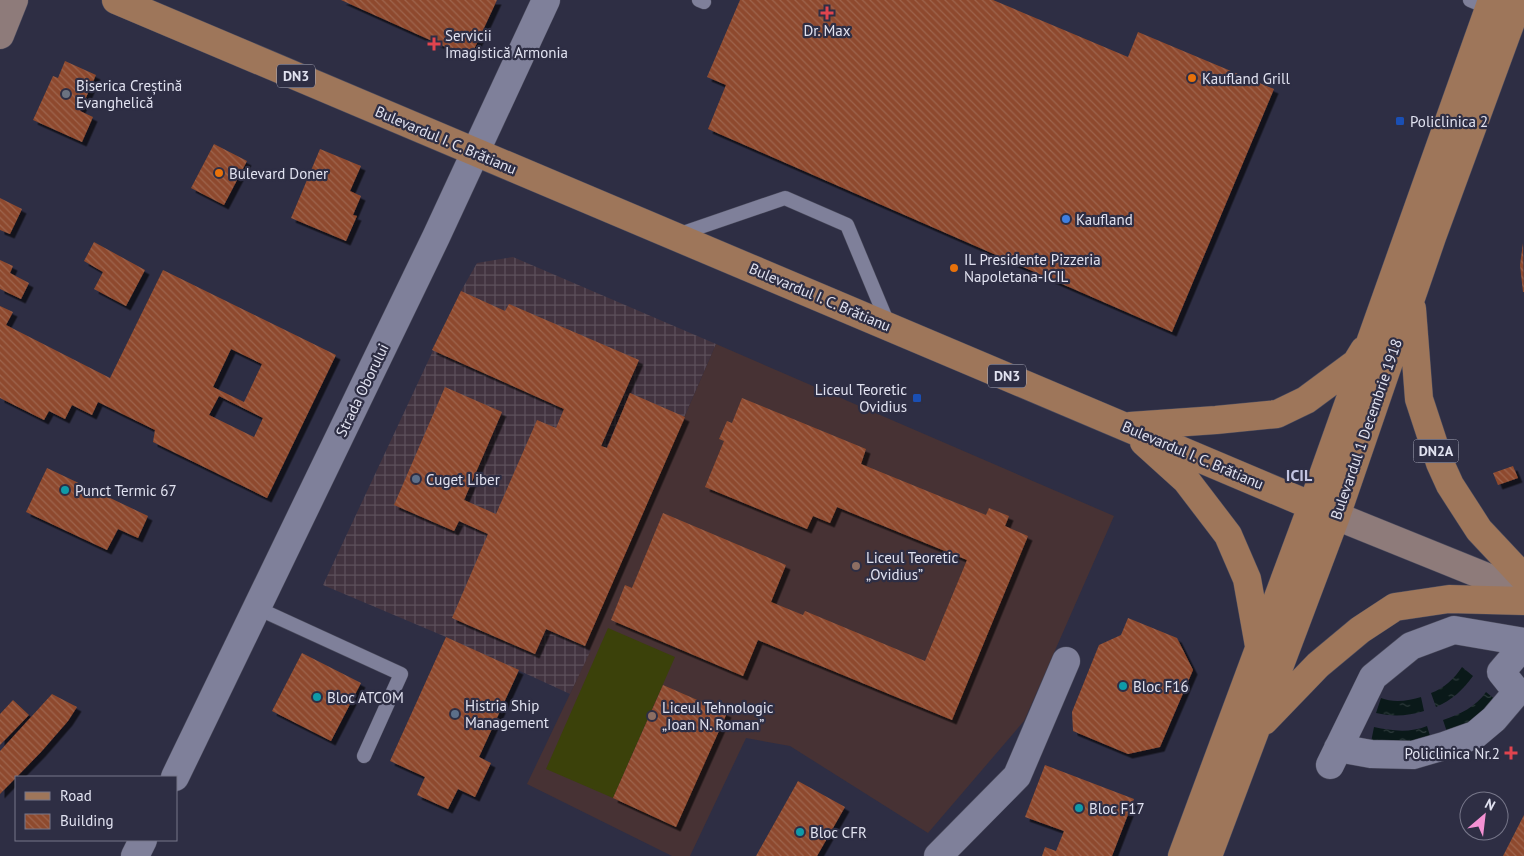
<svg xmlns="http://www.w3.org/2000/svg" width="1524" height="856" viewBox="0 0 1524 856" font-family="'PT Sans',sans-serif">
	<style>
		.industrial { fill: url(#industrial-grid) }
		.education { fill: #473234 }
		.pitch { fill: #3b410a }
		.water { fill: url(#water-ripples) }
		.building { fill: url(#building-back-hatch); fill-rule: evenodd; filter: url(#shadow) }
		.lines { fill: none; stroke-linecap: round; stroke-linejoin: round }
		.lane-casing { stroke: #4b4b5d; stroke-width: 15 }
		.street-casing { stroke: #4b4b5d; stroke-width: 29 }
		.secondary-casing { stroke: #4b4b5d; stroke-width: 29 }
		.primary-casing { stroke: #4b4b5d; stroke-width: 29 }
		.lane { stroke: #7f809a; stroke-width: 14 }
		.street { stroke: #7f809a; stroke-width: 28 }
		.secondary { stroke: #8e7b7a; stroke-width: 28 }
		.primary { stroke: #9e765a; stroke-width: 28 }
		.health-dot { fill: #e0444e; stroke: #2e2e44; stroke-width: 2 }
		.food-dot { fill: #e8710a; stroke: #2e2e44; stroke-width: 2 }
		.worship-dot { fill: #6b7280; stroke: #2e2e44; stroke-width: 2 }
		.transit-dot { fill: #1a4fb4; stroke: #2e2e44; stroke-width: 2 }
		.shop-dot { fill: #3f7fe0; stroke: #2e2e44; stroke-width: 2 }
		.service-dot { fill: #5c6f8a; stroke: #2e2e44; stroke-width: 2 }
		.culture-dot { fill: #0f9aa8; stroke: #2e2e44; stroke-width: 2 }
		.education-dot { fill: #8d6e63; stroke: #2e2e44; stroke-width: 2 }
		.labels { text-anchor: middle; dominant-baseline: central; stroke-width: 4.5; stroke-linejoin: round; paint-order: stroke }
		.shield { fill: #2e2e44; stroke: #abacbc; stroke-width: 1 }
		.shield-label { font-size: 14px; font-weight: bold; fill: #e1e2f0 }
		.poi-label { font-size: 15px; fill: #e1e2f0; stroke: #2e2e44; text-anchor: start }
		.street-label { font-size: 15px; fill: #e1e2f0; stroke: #2e2e44 }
		.neighbourhood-label { font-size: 16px; font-weight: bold; fill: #c3c4e1; stroke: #2e2e44 }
	</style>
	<defs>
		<pattern id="industrial-grid" width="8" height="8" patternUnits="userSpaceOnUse" patternTransform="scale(1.25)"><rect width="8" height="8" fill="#42333f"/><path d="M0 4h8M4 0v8" fill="none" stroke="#5d505b"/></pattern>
		<pattern id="water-ripples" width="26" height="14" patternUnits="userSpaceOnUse" patternTransform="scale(1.25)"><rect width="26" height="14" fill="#0a1919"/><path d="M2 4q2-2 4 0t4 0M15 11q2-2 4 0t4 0" fill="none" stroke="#2d3a3b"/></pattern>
		<pattern id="building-back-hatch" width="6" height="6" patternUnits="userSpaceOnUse" patternTransform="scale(1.25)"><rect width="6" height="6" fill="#8e4a2e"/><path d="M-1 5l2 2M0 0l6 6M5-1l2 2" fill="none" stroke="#9e644d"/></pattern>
		<filter id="shadow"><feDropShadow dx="4.5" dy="4.5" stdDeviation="0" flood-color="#0009"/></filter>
	</defs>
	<rect width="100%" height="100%" fill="#2e2e44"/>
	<!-- industrial -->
	<path class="industrial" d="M 513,257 L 716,344 L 585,646 L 592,650 L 570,694 L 446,637 L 323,585 L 461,291 L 477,263 Z"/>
	<!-- education -->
	<path class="education" d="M 716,344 L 1114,516 L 1024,721 L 928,833 L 790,746 L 746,738 L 690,856 L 672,856 L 527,784 L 591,650 L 585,646 Z"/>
	<!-- pitch -->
	<path class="pitch" d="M 608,628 L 675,657 L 613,798 L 546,769 Z"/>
	<!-- water -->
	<path class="water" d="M 1462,667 L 1473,676 C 1463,690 1452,700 1436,707 L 1431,693 C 1443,689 1455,678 1462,667 Z
		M 1486,692 L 1497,701 L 1490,711 L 1448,735 L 1443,720 C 1460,714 1476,707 1486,692 Z
		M 1421,697 L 1424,711 C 1408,716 1393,717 1376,713 L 1381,698 C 1393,703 1409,701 1421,697 Z
		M 1427,726 L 1431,739 L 1419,744 L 1371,742 L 1374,727 C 1392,731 1410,733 1427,726 Z"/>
	<!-- building -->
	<path class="building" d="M 341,0 L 497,0 L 470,58 Z
		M 740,0 L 993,0 L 1128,57 L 1138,32 L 1274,89 L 1172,332 L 708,129 L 726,85 L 707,77 Z
		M 65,61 L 96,75 L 80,111 L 93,117 L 82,142 L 33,120 L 53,76 L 58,78 Z
		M 214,144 L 247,161 L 224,205 L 191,188 Z
		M 320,149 L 361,166 L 350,191 L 361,196 L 353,215 L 357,216 L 346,241 L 291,218 Z
		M 0,198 L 22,209 L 10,234 L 0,230 Z
		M 94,242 L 145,270 L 126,306 L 94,289 L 103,272 L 84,261 Z
		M 1523,243 L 1524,292 L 1523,292 L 1520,265 Z
		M 0,260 L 13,266 L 10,273 L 29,283 L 21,299 L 0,289 Z
		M 163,270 L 336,355 L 267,498 L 153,442 L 155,430 L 98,402 L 92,415 L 72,405 L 65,419 L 49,411 L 44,420 L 0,398 L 0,306 L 13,312 L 6,325 L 110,378 ZM 231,349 L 262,364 L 244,402 L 213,387 ZM 219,396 L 263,418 L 254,437 L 209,415 Z
		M 461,291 L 505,311 L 509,304 L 639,360 L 601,446 L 607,448 L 630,393 L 685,417 L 585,646 L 546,629 L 535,654 L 452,618 L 488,534 L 459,521 L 454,531 L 394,505 L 445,387 L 502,412 L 464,500 L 496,514 L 537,420 L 556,428 L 564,409 L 432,350 Z
		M 742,398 L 866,449 L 861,464 L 986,515 L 989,508 L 1009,516 L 1005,526 L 1028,536 L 952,720 L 758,640 L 743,676 L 611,620 L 625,585 L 632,588 L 663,513 L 786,565 L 771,602 L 803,615 L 805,611 L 925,661 L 967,560 L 837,507 L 830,523 L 813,516 L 807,529 L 705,487 L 724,441 L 719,439 L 727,421 L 732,423 Z
		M 1513,466 L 1518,478 L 1498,485 L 1493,473 Z
		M 47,468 L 148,516 L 138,538 L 118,529 L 107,550 L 26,512 Z
		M 1128,618 L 1177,638 L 1193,670 L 1160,747 L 1128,754 L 1073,731 L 1072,712 L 1099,645 L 1121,635 Z
		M 446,637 L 519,670 L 479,757 L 491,763 L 475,797 L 458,789 L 448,809 L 417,795 L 425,777 L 390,761 Z
		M 302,653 L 361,683 L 331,741 L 272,711 Z
		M 663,685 L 727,713 L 676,827 L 613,798 Z
		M 52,694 L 77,707 L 68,721 L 41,752 L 0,794 L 0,751 Z
		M 13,700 L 29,715 L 0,745 L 0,714 Z
		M 1045,765 L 1134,799 L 1112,856 L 1042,856 L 1045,847 L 1056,851 L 1064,831 L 1025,817 Z
		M 798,781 L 845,807 L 817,856 L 756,856 Z
		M 1524,815 L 1524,856 L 1503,856 Z"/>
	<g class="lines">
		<defs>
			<path id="lane" d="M 699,0 L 704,2
				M 1470,0 L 1489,8
				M 677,235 L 785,198 L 847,225 L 889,326
				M 257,608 L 401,674 L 364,756"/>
			<path id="street" d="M 1338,748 L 1371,754 L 1413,755 L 1444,746 L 1475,735 L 1494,719 L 1517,692 L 1501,672 L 1524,645
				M 1330,765 L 1373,677 L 1411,646 L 1454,630 L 1524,642
				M 175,777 L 436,237 L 546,0
				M 135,856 L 143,840
				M 938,856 L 1017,776 L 1066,661"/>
			<path id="secondary" d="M 0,35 L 14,0
				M 1336,516 L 1524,592"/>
			<path id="primary" d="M 116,0 L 1336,516
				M 1412,309 L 1419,399 L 1440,463 L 1450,485 L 1479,530 L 1524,578
				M 1130,426 L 1216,420 L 1277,414 L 1306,400 L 1356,363 L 1364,350
				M 1144,442 L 1186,480 L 1228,535 L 1247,579 L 1259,646
				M 1264,721 L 1318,665 L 1360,630 L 1395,607 L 1449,599 L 1524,601
				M 1182,856 L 1312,506 L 1492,0
				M 1208,856 L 1336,516 L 1432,237 L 1519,0"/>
		</defs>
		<!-- lane casing -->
		<use href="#lane" class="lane-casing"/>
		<!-- street casing -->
		<use href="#street" class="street-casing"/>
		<!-- secondary casing -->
		<use href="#secondary" class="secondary-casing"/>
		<!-- primary casing -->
		<use href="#primary" class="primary-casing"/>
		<!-- lane -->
		<use href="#lane" class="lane"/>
		<!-- street -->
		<use href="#street" class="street"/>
		<!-- secondary -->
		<use href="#secondary" class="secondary"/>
		<!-- primary -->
		<use href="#primary" class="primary"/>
	</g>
	<!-- markers -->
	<g class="health-dot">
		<path d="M824.5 5.5h5v5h5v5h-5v5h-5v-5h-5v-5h5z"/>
		<path d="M431.5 36.5h5v5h5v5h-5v5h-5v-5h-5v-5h5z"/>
		<path d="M1508.5 745.5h5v5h5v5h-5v5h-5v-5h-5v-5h5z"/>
	</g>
	<g class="food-dot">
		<circle cx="1192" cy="78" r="5"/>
		<circle cx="219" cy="173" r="5"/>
		<circle cx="954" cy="268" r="5"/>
	</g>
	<circle class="worship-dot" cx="66" cy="94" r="5"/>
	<g class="transit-dot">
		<rect x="1395" y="116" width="10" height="10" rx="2.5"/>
		<rect x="912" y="393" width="10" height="10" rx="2.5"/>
	</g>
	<circle class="shop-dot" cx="1066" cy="219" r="5"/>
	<g class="service-dot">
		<circle cx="416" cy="479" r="5"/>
		<circle cx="455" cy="714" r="5"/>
	</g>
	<g class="culture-dot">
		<circle cx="65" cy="490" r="5"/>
		<circle cx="1123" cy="686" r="5"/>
		<circle cx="317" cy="697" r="5"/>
		<circle cx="1079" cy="808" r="5"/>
		<circle cx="800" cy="832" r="5"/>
	</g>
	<g class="education-dot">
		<circle cx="856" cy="566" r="5"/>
		<circle cx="652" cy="716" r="5"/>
	</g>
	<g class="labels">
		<!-- shield labels -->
		<g class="shield">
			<rect x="277" y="64.5" width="38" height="23" rx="4"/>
			<rect x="988" y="364.5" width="38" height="23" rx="4"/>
			<rect x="1413.5" y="439.5" width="45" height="23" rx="4"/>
		</g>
		<g class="shield-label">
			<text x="296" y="76">DN3</text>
			<text x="1007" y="376">DN3</text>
			<text x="1436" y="451">DN2A</text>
		</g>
		<!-- poi labels -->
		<g class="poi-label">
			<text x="827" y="30" text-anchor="middle">Dr. Max</text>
			<text x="445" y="35">Servicii<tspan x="445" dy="17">Imagistică Armonia</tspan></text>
			<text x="1202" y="78">Kaufland Grill</text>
			<text x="76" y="85">Biserica Creștină<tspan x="76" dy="17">Evanghelică</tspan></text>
			<text x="1410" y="121">Policlinica 2</text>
			<text x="229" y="173">Bulevard Doner</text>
			<text x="1076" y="219">Kaufland</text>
			<text x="964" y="259">IL Presidente Pizzeria<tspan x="964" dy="17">Napoletana-ICIL</tspan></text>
			<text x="907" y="389" text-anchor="end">Liceul Teoretic<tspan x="907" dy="17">Ovidius</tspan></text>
			<text x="426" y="479">Cuget Liber</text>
			<text x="75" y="490">Punct Termic 67</text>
			<text x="866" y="557">Liceul Teoretic<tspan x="866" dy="17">„Ovidius”</tspan></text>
			<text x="1133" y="686">Bloc F16</text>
			<text x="327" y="697">Bloc ATCOM</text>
			<text x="465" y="705">Histria Ship<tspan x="465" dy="17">Management</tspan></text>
			<text x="662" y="707">Liceul Tehnologic<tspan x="662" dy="17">„Ioan N. Roman”</tspan></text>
			<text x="1500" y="753" text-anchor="end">Policlinica Nr.2</text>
			<text x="1089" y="808">Bloc F17</text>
			<text x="810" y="832">Bloc CFR</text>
		</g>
		<!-- street labels -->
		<g class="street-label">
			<text transform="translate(446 140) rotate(23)">Bulevardul I. C. Brătianu</text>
			<text transform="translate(820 297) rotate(23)">Bulevardul I. C. Brătianu</text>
			<text transform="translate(362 390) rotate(-64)">Strada Oborului</text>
			<text transform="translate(1366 429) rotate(-71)">Bulevardul 1 Decembrie 1918</text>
			<text transform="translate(1193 455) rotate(23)">Bulevardul I. C. Brătianu</text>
		</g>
		<!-- neighbourhood labels -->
		<g class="neighbourhood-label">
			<text x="1299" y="475">ICIL</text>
		</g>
	</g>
	<!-- legend -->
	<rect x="15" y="776" width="162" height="65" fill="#2e2e44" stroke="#767689"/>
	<rect x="25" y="792" width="25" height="8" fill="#9e765a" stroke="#767689"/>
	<text x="60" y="801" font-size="15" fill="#e1e2f0">Road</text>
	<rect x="25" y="814" width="25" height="15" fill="url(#building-back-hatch)" stroke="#767689"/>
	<text x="60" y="826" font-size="15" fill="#e1e2f0">Building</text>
	<!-- north arrow -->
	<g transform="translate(1484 816) rotate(28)"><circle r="24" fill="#2e2e44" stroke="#767689"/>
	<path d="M0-4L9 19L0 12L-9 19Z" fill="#f491d3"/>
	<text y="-8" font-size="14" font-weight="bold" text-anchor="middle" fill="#e1e2f0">N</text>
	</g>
</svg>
